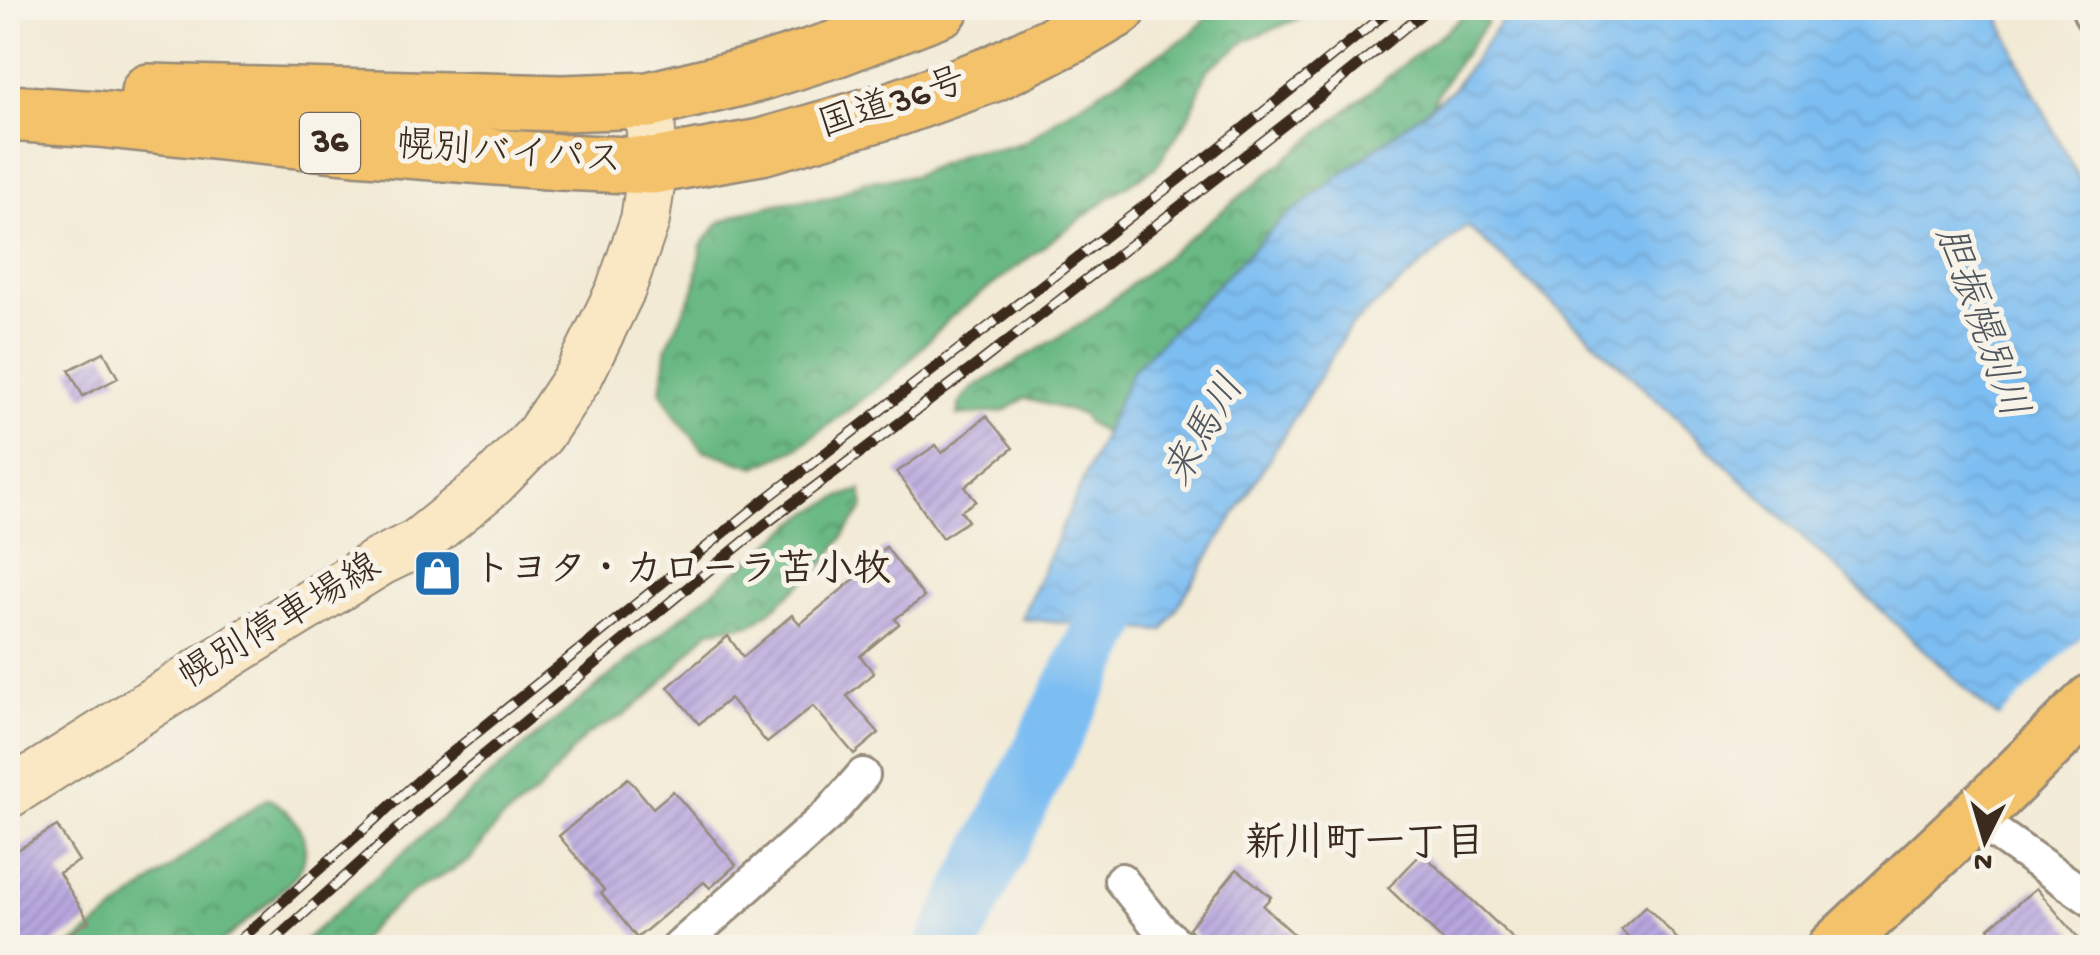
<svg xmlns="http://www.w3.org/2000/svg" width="2100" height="955" viewBox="0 0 2100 955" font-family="'Gochi Hand','Klee One',sans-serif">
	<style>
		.forest { fill: url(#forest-crowns); stroke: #527251; stroke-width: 2.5 }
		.water { fill: url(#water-waves); stroke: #5c7488; stroke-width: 2.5 }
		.pier { fill: #f2ead5 }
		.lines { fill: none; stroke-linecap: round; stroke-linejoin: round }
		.river { stroke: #7dbef2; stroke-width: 62 }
		.building { fill: url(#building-hatch) }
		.street-casing { stroke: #968a7a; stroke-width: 38 }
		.secondary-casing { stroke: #968a7a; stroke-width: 52 }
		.primary-casing { stroke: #968a7a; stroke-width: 58 }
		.highway-casing { stroke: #968a7a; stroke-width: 60 }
		.street { stroke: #fff; stroke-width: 32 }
		.secondary { stroke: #fae7c3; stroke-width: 48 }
		.primary { stroke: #f3c26a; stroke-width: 52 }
		.highway { stroke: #f3c26a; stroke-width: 55 }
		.rail-casing { stroke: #3b2a1e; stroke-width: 11 }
		.rail { stroke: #f7f3e8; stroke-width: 8; stroke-dasharray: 22; stroke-linecap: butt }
		.labels { text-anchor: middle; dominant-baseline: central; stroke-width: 10; stroke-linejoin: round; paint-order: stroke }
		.shield { fill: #f7f3e8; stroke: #73665b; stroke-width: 2.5 }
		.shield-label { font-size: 35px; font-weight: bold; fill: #3b2a1e }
		.street-label { font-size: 38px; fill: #3b2a1e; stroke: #f7f3e8 }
		.poi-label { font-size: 38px; font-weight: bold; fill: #3b2a1e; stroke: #f7f3e8; text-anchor: start }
		.water-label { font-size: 40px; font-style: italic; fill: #4f565e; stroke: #f7f3e8 }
		.neighbourhood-label { font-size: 40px; font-weight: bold; fill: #3b2a1e; stroke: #f7f3e8 }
	</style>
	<defs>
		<pattern id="forest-crowns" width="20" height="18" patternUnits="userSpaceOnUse" patternTransform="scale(2.5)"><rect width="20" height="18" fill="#6ab984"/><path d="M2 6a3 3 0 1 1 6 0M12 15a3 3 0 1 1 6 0" fill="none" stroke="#58976b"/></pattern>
		<pattern id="water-waves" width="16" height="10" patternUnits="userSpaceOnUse" patternTransform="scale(2.5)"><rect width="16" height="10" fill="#7dbef2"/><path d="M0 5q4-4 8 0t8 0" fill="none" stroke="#6da3cf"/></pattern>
		<pattern id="building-hatch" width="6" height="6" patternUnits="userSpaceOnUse" patternTransform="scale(2.5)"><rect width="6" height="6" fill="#b8a7e0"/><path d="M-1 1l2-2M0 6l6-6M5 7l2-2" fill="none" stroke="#9788b5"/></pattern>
	</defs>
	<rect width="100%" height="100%" fill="#f7f3e8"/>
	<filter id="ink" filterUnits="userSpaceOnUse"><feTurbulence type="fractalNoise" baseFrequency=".01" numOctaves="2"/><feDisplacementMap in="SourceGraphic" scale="20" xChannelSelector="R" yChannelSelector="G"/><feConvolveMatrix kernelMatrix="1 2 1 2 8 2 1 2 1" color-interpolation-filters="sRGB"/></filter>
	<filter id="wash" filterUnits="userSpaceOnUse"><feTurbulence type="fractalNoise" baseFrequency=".0048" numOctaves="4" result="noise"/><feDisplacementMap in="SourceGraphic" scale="40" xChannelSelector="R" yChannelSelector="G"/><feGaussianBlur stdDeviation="2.25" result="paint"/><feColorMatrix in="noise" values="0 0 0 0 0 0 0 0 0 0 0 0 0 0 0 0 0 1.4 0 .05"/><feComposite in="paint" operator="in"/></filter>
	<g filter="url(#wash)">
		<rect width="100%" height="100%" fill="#f2ead5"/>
		<!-- forest -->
		<path class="forest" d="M 1218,8 L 1325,8 L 1248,39 L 1207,70 L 1189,117 L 1156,167 L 1108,198 L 953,315 L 894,376 L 796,449 L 756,467 L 703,450 L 677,418 L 661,392 L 667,346 L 695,288 L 701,246 L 719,223 L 744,212 L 782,203 L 833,197 L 862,182 L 913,176 L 966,152 L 999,149 L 1025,142 L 1059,117 L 1188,36 Z
			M 1467,13 L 1487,22 L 1447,78 L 1409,144 L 1116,441 L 1087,422 L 1081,414 L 1025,398 L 1005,411 L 957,416 L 960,403 L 973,388 L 1086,321 Z
			M 861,490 L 864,507 L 824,564 L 770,611 L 752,624 L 709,630 L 654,691 L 625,715 L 586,735 L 537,793 L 500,821 L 469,861 L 412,892 L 378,920 L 354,947 L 297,947 L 522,748 L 804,516 L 840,497 Z
			M 268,798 C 293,812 314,838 301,868 C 295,883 232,933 216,947 L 69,947 L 214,834 Z"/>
		<!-- water -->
		<path class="water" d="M 1499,8 L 1995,8 L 2027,79 L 2092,204 L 2092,790 L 1986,708 L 1585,333 L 1467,226 L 1350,327 L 1163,631 L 1021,619 L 1132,371 L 1278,223 L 1453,89 L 1505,16 Z"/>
		<!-- pier -->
		<path class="pier" d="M 2092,626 L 2092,771 L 2078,785 L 1995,722 Z"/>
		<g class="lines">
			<!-- river -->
			<path class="river" d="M 946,948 L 1143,551"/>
		</g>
		<g id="blocks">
			<!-- building -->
			<path class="building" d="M 104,352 L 118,378 L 83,396 L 69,370 Z
				M 986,416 L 1013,448 L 965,487 L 976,501 L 961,511 L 968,521 L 942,538 L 897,472 L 936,445 L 942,453 Z
				M 886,547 L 924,597 L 895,619 L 899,624 L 860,656 L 874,673 L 847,696 L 879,733 L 854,754 L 813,706 L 767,743 L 730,698 L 699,724 L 668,687 L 728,636 L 743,657 L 792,615 L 800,624 L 863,572 L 859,567 Z
				M 628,778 L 653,808 L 673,791 L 736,865 L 710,888 L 704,882 L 637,938 L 601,893 L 604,890 L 559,836 Z
				M 57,826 L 79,861 L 59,873 L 89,921 L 47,948 L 8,948 L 8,856 Z
				M 1422,853 L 1523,948 L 1451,948 L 1388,888 Z
				M 1237,869 L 1271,897 L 1263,906 L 1309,948 L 1208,948 L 1199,940 L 1189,928 Z
				M 2036,888 L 2087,948 L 2005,948 L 1989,928 Z
				M 1646,906 L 1686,948 L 1639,948 L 1621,929 Z"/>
		</g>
	</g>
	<g filter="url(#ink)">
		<use href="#blocks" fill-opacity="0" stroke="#968a7a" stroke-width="2.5"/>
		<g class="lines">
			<defs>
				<path id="street" d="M 2088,8 L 2092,17
					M 1973,817 L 2092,900
					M 1121,880 L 1161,930 L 1181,948
					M 678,948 L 829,814 L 863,775"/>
				<path id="secondary" d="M 8,794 L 247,643 L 379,562 L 418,543 L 492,483 L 540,434 L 578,377 L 621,289 L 645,220 L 653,166 L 649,100"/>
				<path id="primary" d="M 1834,948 L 1992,800 L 2092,701"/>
				<path id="highway" d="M 149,92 L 562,103 L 649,100 L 756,74 L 835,49 L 941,8
					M 8,113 L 98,119 L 355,146 L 560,162 L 653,166 L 761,147 L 897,108 L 992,74 L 1078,32 L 1119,8"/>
			</defs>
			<!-- street casing -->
			<use href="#street" class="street-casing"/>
			<!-- secondary casing -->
			<use href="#secondary" class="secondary-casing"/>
			<!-- primary casing -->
			<use href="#primary" class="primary-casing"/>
			<!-- highway casing -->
			<use href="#highway" class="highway-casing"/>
			<!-- street -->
			<use href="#street" class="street"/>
			<!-- secondary -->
			<use href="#secondary" class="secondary"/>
			<!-- primary -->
			<use href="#primary" class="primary"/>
			<!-- highway -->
			<use href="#highway" class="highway"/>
			<defs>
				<path id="rail" d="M 231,948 L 427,773 L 757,506 L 1215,151 L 1392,8
					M 266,948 L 434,796 L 764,525 L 978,364 L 1303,110 L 1429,8"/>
			</defs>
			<!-- rail casing -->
			<use href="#rail" class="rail-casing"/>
			<!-- rail -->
			<use href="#rail" class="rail"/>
		</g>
	</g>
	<!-- icons -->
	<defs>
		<symbol id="shop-square" viewBox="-11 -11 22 22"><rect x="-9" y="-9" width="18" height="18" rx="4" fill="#1f6fb2" stroke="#f7f3e8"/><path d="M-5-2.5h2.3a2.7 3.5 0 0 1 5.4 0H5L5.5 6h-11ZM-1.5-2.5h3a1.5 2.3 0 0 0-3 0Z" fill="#fff"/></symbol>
	</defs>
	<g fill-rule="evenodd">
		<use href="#shop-square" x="410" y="546" width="55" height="55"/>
	</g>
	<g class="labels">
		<!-- shield labels -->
		<rect class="shield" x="300" y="113" width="60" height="60" rx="8"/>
		<g class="shield-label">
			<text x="330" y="143">36</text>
		</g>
		<!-- street labels -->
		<g class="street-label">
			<text transform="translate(893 106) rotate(-18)">国道36号</text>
			<text transform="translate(509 156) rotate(4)">幌別バイパス</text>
			<text transform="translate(281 624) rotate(-31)">幌別停車場線</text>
		</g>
		<!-- poi labels -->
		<g class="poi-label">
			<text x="473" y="573">トヨタ・カローラ苫小牧</text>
		</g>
		<!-- water labels -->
		<g class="water-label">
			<text transform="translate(1978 323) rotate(70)">胆振幌別川</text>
			<text transform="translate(1207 432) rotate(-60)">来馬川</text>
		</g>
		<!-- neighbourhood labels -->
		<g class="neighbourhood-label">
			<text x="1365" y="846">新川町一丁目</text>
		</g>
	</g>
	<!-- margin -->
	<rect width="2100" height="955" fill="none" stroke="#f7f3e8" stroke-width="40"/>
	<!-- north arrow -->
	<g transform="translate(1985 840) rotate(185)" stroke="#f7f3e8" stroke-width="8" paint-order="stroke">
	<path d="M0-8L18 38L0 25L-18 38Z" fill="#3b2a1e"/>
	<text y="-15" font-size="28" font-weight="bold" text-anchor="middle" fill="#3b2a1e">N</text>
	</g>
</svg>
